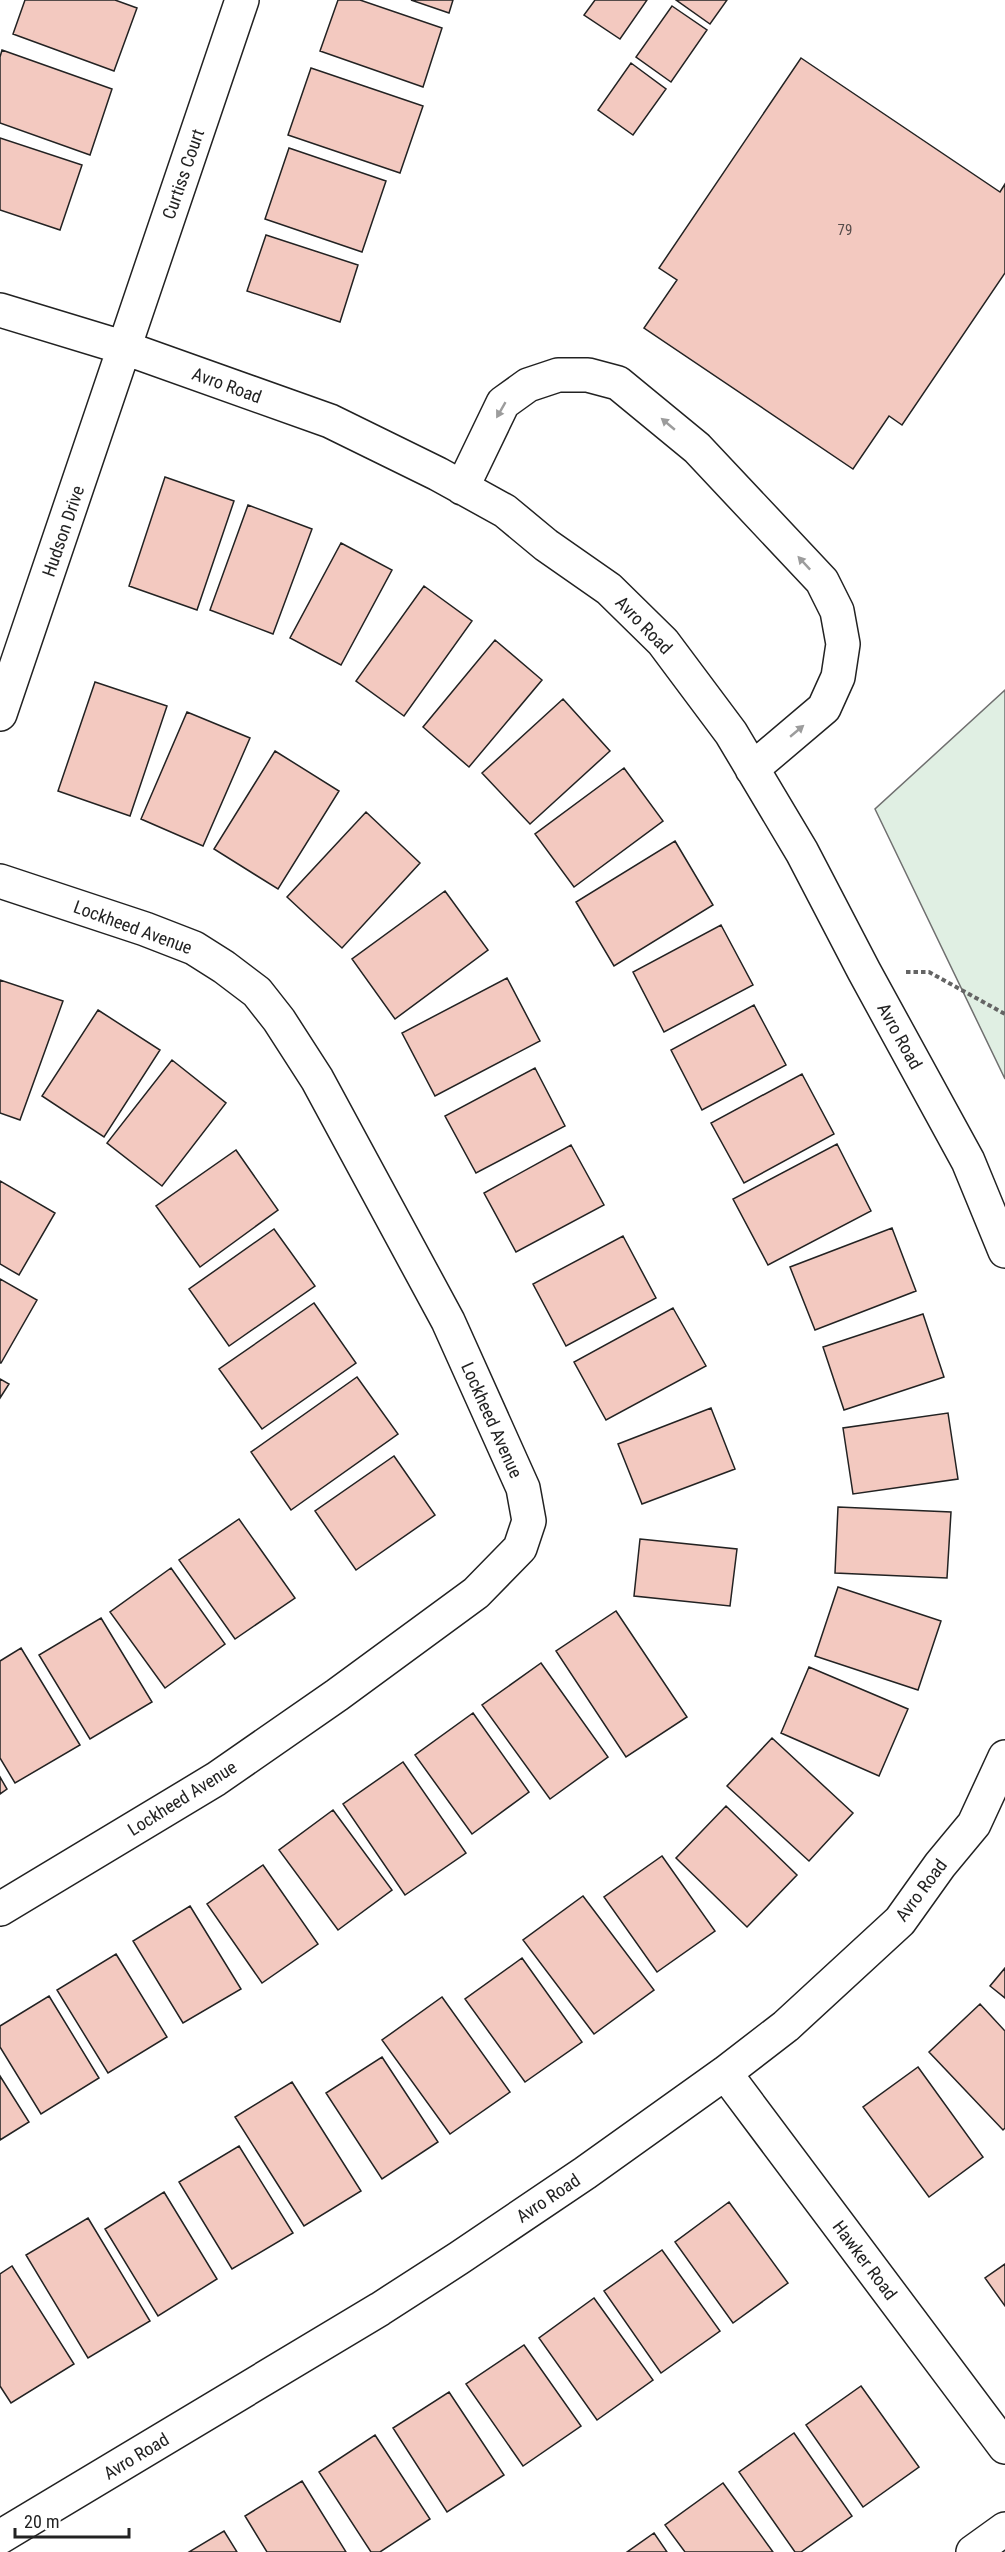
<svg xmlns="http://www.w3.org/2000/svg" width="1005" height="2552" viewBox="0 0 1005 2552" font-family="'Roboto Condensed',sans-serif">
	<style>
		.green { fill: #e0efe3; stroke: #6f6f6f; stroke-width: 1.5 }
		.building { fill: #f3c9c0; stroke: #222; stroke-width: 1.5 }
		.lines { fill: none; stroke-linecap: round; stroke-linejoin: round }
		.minor-casing { stroke: #222; stroke-width: 36 }
		.path { stroke: #646464; stroke-width: 4; stroke-dasharray: 4.5 3; stroke-linecap: butt }
		.minor { stroke: #fff; stroke-width: 33 }
		.oneway { fill: #9c9c9c }
		.labels { text-anchor: middle; dominant-baseline: central; stroke-width: 4.5; stroke-linejoin: round; paint-order: stroke }
		.number-label { font-size: 15px; fill: #564c4a }
		.street-label { font-size: 18px; fill: #222; stroke: #fff }
	</style>
	<rect width="100%" height="100%" fill="#fff"/>
	<!-- green -->
	<path class="green" d="M 1005,690 L 1005,1079 L 875,809 Z"/>
	<!-- building -->
	<path class="building" d="M 25,0 L 115,0 L 137,8 L 114,71 L 13,34 Z
		M 338,0 L 360,0 L 442,28 L 423,87 L 320,51 Z
		M 411,0 L 453,0 L 449,13 Z
		M 595,0 L 647,0 L 620,39 L 584,15 Z
		M 676,0 L 727,0 L 710,24 Z
		M 672,6 L 707,30 L 671,82 L 636,57 Z
		M 2,50 L 112,89 L 90,155 L 0,123 L 0,57 Z
		M 801,58 L 1000,192 L 1005,184 L 1005,273 L 902,425 L 889,416 L 853,469 L 644,328 L 677,280 L 659,268 Z
		M 631,63 L 666,89 L 633,135 L 598,110 Z
		M 311,68 L 423,106 L 400,173 L 288,135 Z
		M 0,138 L 82,165 L 60,230 L 0,210 Z
		M 289,148 L 386,181 L 362,252 L 265,219 Z
		M 266,235 L 358,265 L 340,322 L 247,291 Z
		M 165,477 L 234,501 L 197,610 L 129,586 Z
		M 248,505 L 312,529 L 273,634 L 210,610 Z
		M 341,543 L 392,570 L 341,665 L 290,638 Z
		M 424,586 L 472,621 L 404,716 L 356,681 Z
		M 495,640 L 542,680 L 469,767 L 423,727 Z
		M 95,682 L 167,706 L 130,816 L 58,791 Z
		M 563,699 L 610,751 L 530,824 L 482,773 Z
		M 187,712 L 250,738 L 203,846 L 141,819 Z
		M 275,751 L 339,791 L 278,889 L 214,849 Z
		M 624,768 L 663,821 L 574,887 L 535,834 Z
		M 366,812 L 420,863 L 342,948 L 287,897 Z
		M 675,841 L 713,905 L 614,966 L 576,902 Z
		M 445,891 L 488,950 L 395,1019 L 352,959 Z
		M 721,925 L 753,985 L 664,1032 L 633,972 Z
		M 507,978 L 540,1041 L 435,1096 L 402,1033 Z
		M 0,980 L 63,1001 L 20,1120 L 0,1113 Z
		M 754,1005 L 786,1065 L 702,1110 L 671,1050 Z
		M 98,1010 L 160,1050 L 104,1137 L 42,1096 Z
		M 172,1060 L 226,1103 L 162,1186 L 107,1143 Z
		M 535,1068 L 565,1126 L 476,1173 L 445,1116 Z
		M 802,1074 L 834,1134 L 744,1183 L 711,1123 Z
		M 837,1144 L 871,1211 L 768,1265 L 733,1199 Z
		M 571,1145 L 604,1205 L 516,1252 L 484,1193 Z
		M 236,1150 L 278,1210 L 200,1267 L 156,1206 Z
		M 0,1181 L 55,1213 L 19,1275 L 0,1264 Z
		M 892,1228 L 916,1291 L 815,1330 L 790,1267 Z
		M 274,1229 L 315,1286 L 229,1346 L 189,1289 Z
		M 623,1236 L 656,1298 L 566,1346 L 533,1284 Z
		M 0,1279 L 37,1300 L 1,1363 L 0,1363 Z
		M 314,1303 L 356,1363 L 262,1429 L 219,1369 Z
		M 673,1308 L 706,1366 L 606,1420 L 574,1362 Z
		M 923,1314 L 944,1377 L 844,1410 L 823,1347 Z
		M 357,1377 L 398,1434 L 291,1510 L 251,1452 Z
		M 0,1379 L 9,1384 L 0,1398 Z
		M 711,1408 L 735,1469 L 642,1504 L 618,1444 Z
		M 948,1413 L 958,1479 L 853,1494 L 843,1428 Z
		M 394,1456 L 435,1515 L 356,1570 L 315,1511 Z
		M 838,1507 L 951,1512 L 947,1578 L 835,1573 Z
		M 239,1519 L 295,1598 L 235,1639 L 179,1560 Z
		M 640,1539 L 737,1549 L 730,1606 L 634,1596 Z
		M 171,1568 L 225,1644 L 165,1688 L 110,1612 Z
		M 838,1587 L 941,1621 L 918,1690 L 815,1656 Z
		M 616,1611 L 687,1717 L 626,1757 L 556,1651 Z
		M 101,1618 L 152,1702 L 90,1739 L 39,1655 Z
		M 21,1648 L 80,1745 L 15,1783 L 0,1758 L 0,1661 Z
		M 541,1663 L 608,1757 L 550,1799 L 482,1705 Z
		M 809,1667 L 908,1709 L 879,1776 L 781,1733 Z
		M 473,1713 L 529,1792 L 472,1834 L 415,1755 Z
		M 772,1738 L 853,1813 L 809,1861 L 727,1786 Z
		M 403,1762 L 466,1853 L 405,1895 L 343,1804 Z
		M 0,1777 L 7,1789 L 0,1794 Z
		M 726,1806 L 797,1875 L 747,1927 L 676,1858 Z
		M 333,1810 L 392,1890 L 338,1930 L 279,1850 Z
		M 662,1856 L 715,1931 L 657,1972 L 604,1897 Z
		M 263,1865 L 318,1944 L 262,1983 L 207,1904 Z
		M 583,1896 L 654,1990 L 594,2034 L 523,1940 Z
		M 190,1906 L 241,1989 L 183,2023 L 133,1941 Z
		M 116,1954 L 167,2037 L 108,2073 L 57,1990 Z
		M 522,1958 L 582,2042 L 525,2082 L 465,1999 Z
		M 1005,1968 L 1005,1998 L 990,1986 Z
		M 49,1996 L 99,2078 L 41,2114 L 0,2047 L 0,2026 Z
		M 442,1997 L 510,2092 L 450,2134 L 382,2040 Z
		M 980,2004 L 1005,2031 L 1005,2128 L 1003,2130 L 929,2052 Z
		M 382,2057 L 438,2142 L 382,2179 L 326,2093 Z
		M 918,2067 L 983,2157 L 929,2197 L 863,2107 Z
		M 0,2076 L 29,2122 L 0,2140 Z
		M 292,2082 L 361,2191 L 304,2226 L 235,2117 Z
		M 239,2146 L 293,2233 L 232,2269 L 179,2182 Z
		M 164,2192 L 217,2279 L 158,2316 L 105,2229 Z
		M 729,2202 L 788,2283 L 733,2323 L 675,2242 Z
		M 88,2218 L 150,2321 L 88,2358 L 26,2255 Z
		M 662,2250 L 720,2331 L 661,2373 L 604,2291 Z
		M 1005,2264 L 1005,2306 L 985,2278 Z
		M 12,2266 L 74,2364 L 11,2403 L 0,2386 L 0,2274 Z
		M 594,2298 L 653,2380 L 597,2420 L 539,2338 Z
		M 524,2345 L 581,2426 L 523,2466 L 466,2384 Z
		M 861,2386 L 919,2467 L 863,2507 L 806,2425 Z
		M 449,2392 L 504,2475 L 447,2512 L 393,2428 Z
		M 794,2433 L 852,2516 L 801,2552 L 795,2552 L 739,2472 Z
		M 375,2435 L 430,2519 L 380,2552 L 371,2552 L 319,2472 Z
		M 302,2481 L 346,2552 L 267,2552 L 245,2516 Z
		M 723,2483 L 773,2552 L 685,2552 L 665,2525 Z
		M 224,2531 L 237,2552 L 189,2552 Z
		M 654,2533 L 667,2552 L 627,2552 Z"/>
	<g class="lines">
		<defs>
			<path id="minor" d="M 0,310 L 125,348 L 330,421 L 438,474 L 505,511 L 546,545 L 609,589 L 663,642 L 731,733 L 802,852 L 864,971 L 968,1161 L 1005,1251
				M 462,488 L 503,403 L 528,385 L 558,375 L 588,375 L 618,383 L 697,448 L 822,581 L 837,611 L 843,644 L 838,677 L 824,708 L 752,769
				M 0,714 L 242,0
				M 0,881 L 145,929 L 194,948 L 224,967 L 257,992 L 279,1020 L 317,1079 L 448,1321 L 523,1488 L 529,1521 L 520,1548 L 476,1593 L 337,1695 L 216,1779 L 0,1909
				M 725,2073 L 1005,2447
				M 0,2537 L 380,2309 L 459,2258 L 585,2173 L 725,2073 L 786,2026 L 900,1921 L 940,1865 L 974,1824 L 1005,1757
				M 973,2552 L 1005,2529"/>
		</defs>
		<!-- minor casing -->
		<use href="#minor" class="minor-casing"/>
		<!-- path -->
		<path class="path" d="M 906,972 L 929,972 L 1005,1014"/>
		<!-- minor -->
		<use href="#minor" class="minor"/>
	</g>
	<!-- one-way arrows -->
	<defs><path id="oneway-solid" d="M-6-.8H1V-3.2L6.5 0L1 3.2V.8H-6Z" transform="scale(1.5)"/></defs>
	<g class="oneway">
		<use href="#oneway-solid" transform="translate(501 410) rotate(120)"/>
		<use href="#oneway-solid" transform="translate(668 424) rotate(-140)"/>
		<use href="#oneway-solid" transform="translate(804 563) rotate(-133)"/>
		<use href="#oneway-solid" transform="translate(797 731) rotate(-40)"/>
	</g>
	<g class="labels">
		<!-- number labels -->
		<g class="number-label">
			<text x="845" y="230">79</text>
		</g>
		<!-- street labels -->
		<g class="street-label">
			<text transform="translate(183 174) rotate(-71)">Curtiss Court</text>
			<text transform="translate(227 385) rotate(20)">Avro Road</text>
			<text transform="translate(63 531) rotate(-71)">Hudson Drive</text>
			<text transform="translate(644 625) rotate(46)">Avro Road</text>
			<text transform="translate(133 927) rotate(20)">Lockheed Avenue</text>
			<text transform="translate(900 1036) rotate(61)">Avro Road</text>
			<text transform="translate(492 1420) rotate(66)">Lockheed Avenue</text>
			<text transform="translate(182 1798) rotate(-32)">Lockheed Avenue</text>
			<text transform="translate(921 1890) rotate(-53)">Avro Road</text>
			<text transform="translate(548 2198) rotate(-34)">Avro Road</text>
			<text transform="translate(865 2260) rotate(53)">Hawker Road</text>
			<text transform="translate(136 2456) rotate(-31)">Avro Road</text>
		</g>
	</g>
	<!-- scale -->
	<path d="M15 2528v9h114v-9" fill="none" stroke="#222222" stroke-width="3"/>
	<text x="24" y="2528" font-size="18" fill="#222222" stroke="#ffffff" stroke-width="4.5" paint-order="stroke">20 m</text>
</svg>
